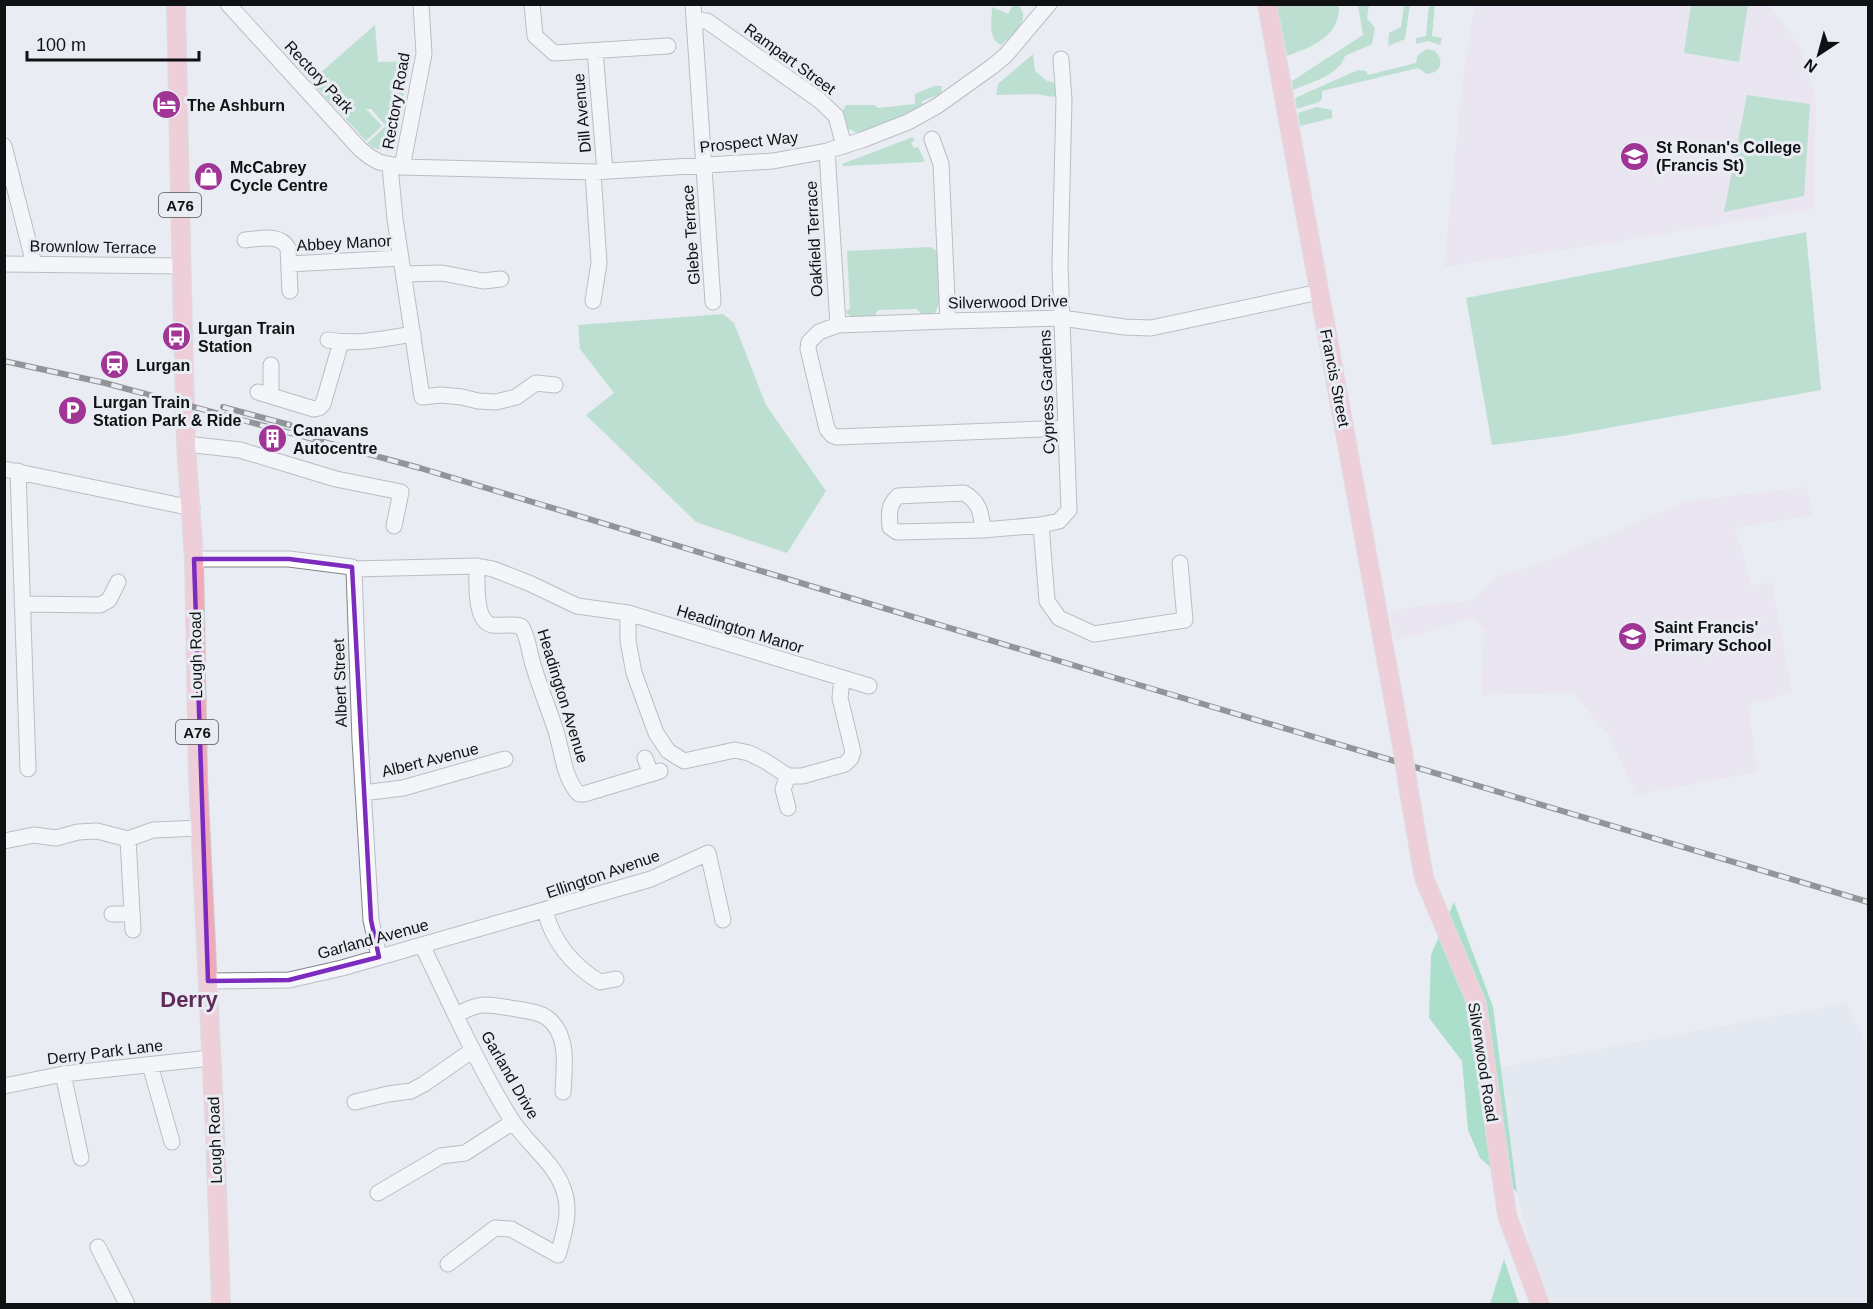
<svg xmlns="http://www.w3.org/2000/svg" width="1873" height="1309" viewBox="0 0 1873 1309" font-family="Arial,sans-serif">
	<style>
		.built { fill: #dbe3f0 }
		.education { fill: #e9ddf2 }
		.green { fill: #85cfa9 }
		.forest { fill: #62ce9b }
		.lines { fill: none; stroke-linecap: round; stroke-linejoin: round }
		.minor-casing { stroke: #808489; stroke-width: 17 }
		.major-casing { stroke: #cacbcb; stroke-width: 20 }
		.minor { stroke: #fff; stroke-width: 15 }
		.major { stroke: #f1a9ba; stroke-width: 18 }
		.rail-casing { stroke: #26282a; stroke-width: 6 }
		.rail { stroke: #e9edf3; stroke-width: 4; stroke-dasharray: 11; stroke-linecap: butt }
		.major-bridge-casing { stroke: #cacbcb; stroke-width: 20; stroke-linecap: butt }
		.major-bridge { stroke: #f1a9ba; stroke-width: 18 }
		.marked { fill: none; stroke: #7b2cbf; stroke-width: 4.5; stroke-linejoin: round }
		.labels { text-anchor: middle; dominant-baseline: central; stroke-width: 6; stroke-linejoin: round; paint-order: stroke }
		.shield { fill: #e9edf3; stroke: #515356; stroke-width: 1.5 }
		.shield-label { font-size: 15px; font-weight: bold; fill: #101113 }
		.street-label { font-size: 16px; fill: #101113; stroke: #e9edf3 }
		.poi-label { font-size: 16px; font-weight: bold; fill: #101113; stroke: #e9edf3; text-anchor: start }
		.district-label { font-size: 22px; font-weight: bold; fill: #5e2a58; stroke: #e9edf3 }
	</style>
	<rect width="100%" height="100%" fill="#e9edf3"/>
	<!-- built -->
	<path class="built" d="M 1847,1003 L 1868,1048 L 1868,1304 L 1552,1304 L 1532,1258 L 1517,1192 L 1501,1067 Z"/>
	<!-- education -->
	<path class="education" d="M 1474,5 L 1770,5 L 1799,46 L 1812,85 L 1816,104 L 1813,209 L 1598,245 L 1444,267 L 1462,86 Z
		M 1807,487 L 1813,515 L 1735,528 L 1745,559 L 1751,585 L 1772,582 L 1792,692 L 1748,705 L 1758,772 L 1636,795 L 1609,735 L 1572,693 L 1481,695 L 1484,630 L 1474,618 L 1395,641 L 1389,610 L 1474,600 L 1495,577 L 1542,563 L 1686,501 Z"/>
	<!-- green -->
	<path class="green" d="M 1013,5 L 1018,5 C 1033,20 1012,34 1001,45 C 987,38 992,20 992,7 L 1008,14 Z
		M 1277,5 L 1339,5 C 1340,37 1313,46 1287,56 Z
		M 1358,5 L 1369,5 L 1367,18 L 1375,28 L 1372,44 L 1345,56 C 1338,76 1312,82 1293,90 L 1292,81 L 1363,35 Z
		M 1404,5 L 1410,5 L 1405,39 L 1388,46 L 1389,33 L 1401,27 Z
		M 1429,5 L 1435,5 L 1432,36 L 1442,38 L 1440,45 L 1428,41 L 1416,44 L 1416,38 L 1426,36 Z
		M 1691,5 L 1748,5 L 1739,62 L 1684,53 Z
		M 375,25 L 378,62 L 410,61 L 395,141 C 387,152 377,152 367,143 L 386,126 L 371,109 L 366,109 L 382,126 L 366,141 L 335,107 L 351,92 L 334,107 L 311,81 Z
		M 1426,49 L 1435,51 L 1440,58 C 1442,67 1437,73 1427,74 L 1418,68 L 1322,91 L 1322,99 L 1319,102 L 1297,109 L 1295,98 L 1358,70 L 1366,71 L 1368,75 L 1416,63 L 1417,56 Z
		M 1033,54 L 1035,71 L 1047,81 L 1053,82 L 1056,84 L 1058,95 L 1053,97 L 1037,94 L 996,95 L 998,84 Z
		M 934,86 L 942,86 L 941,94 L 922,101 L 923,105 L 892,120 L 858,133 L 848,129 L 842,112 L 846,105 L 875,105 L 878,108 L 915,104 L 915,94 Z
		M 1747,95 L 1810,104 L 1804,196 L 1724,212 Z
		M 1317,107 L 1332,110 L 1332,118 L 1300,126 L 1298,113 Z
		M 913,137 L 915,141 L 911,142 L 914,148 L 918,147 L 925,162 L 843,166 L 842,164 Z
		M 1806,232 L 1821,390 L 1563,436 L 1492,445 L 1466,298 Z
		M 931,247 L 939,253 L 939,304 L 935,313 L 922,315 L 917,309 L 878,310 L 874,317 L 853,317 L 847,314 L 846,311 L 850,309 L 847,251 Z
		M 723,314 L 734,323 L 766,405 L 826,491 L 787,553 L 696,522 L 586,415 L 614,393 L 580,349 L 578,325 Z"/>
	<!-- forest -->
	<path class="forest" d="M 1454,902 L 1493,1007 L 1517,1192 L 1480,1158 L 1468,1130 L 1462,1061 L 1429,1018 L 1431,955 Z
		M 1504,1259 L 1519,1304 L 1490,1304 Z"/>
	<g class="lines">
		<defs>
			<path id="minor" d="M 228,4 L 360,149 L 370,157 L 379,162 L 402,167 L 593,172 L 773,161 L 827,151 L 862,140 L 908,122 L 937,106 L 993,66 L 1006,55 L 1049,4
				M 532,4 L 535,36 L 554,53 L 668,46
				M 693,4 L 713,302
				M 695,20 L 707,21 L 819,100 L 836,116 L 844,146
				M 595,51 L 605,171
				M 932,139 L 941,164 L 948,321
				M 4,146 L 34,264
				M 827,151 L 838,325
				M 390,166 L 395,219 L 422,397 L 441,395 L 462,397 L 478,401 L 496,402 L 516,397 L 536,383 L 555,385
				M 402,167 L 424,54 L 421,4
				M 245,240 C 259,239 280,233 288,248 L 290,291
				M 4,264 L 181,266
				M 289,264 L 401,258
				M 404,274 L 442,273 L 483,281 L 501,279
				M 593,301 L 599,263 L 593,172
				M 328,340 C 356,345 384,339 413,334
				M 271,365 L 271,396
				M 258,392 L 314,409 L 319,408 L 323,404 L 341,342
				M 1066,428 L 837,437 L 832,435 L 827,429 L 808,349 L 809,342 L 819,332 L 838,325 L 948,321 L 1062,318 L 1124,327 L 1151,328 L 1319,292
				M 186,444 L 240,450 L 336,479 L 401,492 L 394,526
				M 4,469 L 192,508
				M 18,471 L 28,769
				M 1041,525 L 1047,601 L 1059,618 L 1094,634 L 1185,620 L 1180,563
				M 983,530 C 981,513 980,502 964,493 L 898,496 C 888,505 889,514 890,527 L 897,532 L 983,530 L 1041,525 L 1059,521 L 1069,510 L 1060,266 L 1064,100 L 1061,59
				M 194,559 L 289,559 L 352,567 L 354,569 L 477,566 L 493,569 L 531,584 L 577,606 L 628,613 L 869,686
				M 477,566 C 477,581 474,621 492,625 C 501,626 511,624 521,626 C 528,636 528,646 531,657 C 537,681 547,704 555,728 C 562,748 563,778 579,794 L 584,794 L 660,771
				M 354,569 L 360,740 L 371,920 L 379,957
				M 22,604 L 100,605 L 109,600 L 118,582
				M 628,613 L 628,641 L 634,673 L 656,733 L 668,751 L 684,761 L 735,750 L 749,753 L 765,761 L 788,776 L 802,776 L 845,764 L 851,758 L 853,752 L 840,698 L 842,679
				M 645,758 L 651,774
				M 788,776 L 783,789 L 788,808
				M 363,793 L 403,788 L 505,759
				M 128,839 L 133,930
				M 4,841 L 34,835 L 56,838 L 78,832 L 97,831 L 128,839 L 153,830 L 200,828
				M 545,910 C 552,941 573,966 600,982 L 616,979
				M 112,914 L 132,914
				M 422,945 C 450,1003 477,1064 511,1119 C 526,1143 553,1161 563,1188 C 572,1211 564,1233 558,1255 L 511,1229 L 495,1228 L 448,1264
				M 208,981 L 289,980 L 342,968 L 651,879 L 708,853 L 723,920
				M 456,1015 C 478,1003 485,1003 510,1008 C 521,1010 537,1011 546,1017 C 570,1034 564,1067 563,1092
				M 150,1065 L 172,1142
				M 63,1074 L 81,1158
				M 4,1086 L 63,1074 L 211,1058
				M 355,1102 L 388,1094 L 411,1091 L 424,1084 L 473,1050
				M 378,1193 L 441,1156 L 465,1153 L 513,1122
				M 98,1247 L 127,1304"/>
			<path id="major" d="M 176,4 L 182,290 L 186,444 L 194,559 L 198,779 L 215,1132 L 221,1304
				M 1267,4 L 1403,752
				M 1408,786 L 1424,878 L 1477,1004 L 1507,1215 L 1540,1304"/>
		</defs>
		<!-- minor casing -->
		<use href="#minor" class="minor-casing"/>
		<!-- major casing -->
		<use href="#major" class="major-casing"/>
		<!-- minor -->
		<use href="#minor" class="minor"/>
		<!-- major -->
		<use href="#major" class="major"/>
		<defs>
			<path id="rail" d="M 4,361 L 105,383 L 420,468 L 1099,673 L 1868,902
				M 223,407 L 290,425"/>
		</defs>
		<!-- rail casing -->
		<use href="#rail" class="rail-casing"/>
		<!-- rail -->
		<use href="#rail" class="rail"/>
		<defs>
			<path id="major-bridge" d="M 1403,752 L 1408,786"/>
		</defs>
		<!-- major-bridge casing -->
		<use href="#major-bridge" class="major-bridge-casing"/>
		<!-- major-bridge -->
		<use href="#major-bridge" class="major-bridge"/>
	</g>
	<!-- marked area -->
	<path d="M0 0H1873V1309H0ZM 194,559 L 289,559 L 352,567 L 371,920 L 379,957 L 289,980 L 208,981 Z" fill="#e9edf3" fill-opacity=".55" fill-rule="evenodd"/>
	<path class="marked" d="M 194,559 L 289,559 L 352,567 L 371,920 L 379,957 L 289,980 L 208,981 Z"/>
	<!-- icons -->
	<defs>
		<symbol id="hotel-disc" viewBox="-11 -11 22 22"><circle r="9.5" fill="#a03596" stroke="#e9edf3"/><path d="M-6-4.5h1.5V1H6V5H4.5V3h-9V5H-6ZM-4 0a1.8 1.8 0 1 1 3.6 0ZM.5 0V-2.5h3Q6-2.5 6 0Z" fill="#fff"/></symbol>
		<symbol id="school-disc" viewBox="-11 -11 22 22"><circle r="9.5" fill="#a03596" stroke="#e9edf3"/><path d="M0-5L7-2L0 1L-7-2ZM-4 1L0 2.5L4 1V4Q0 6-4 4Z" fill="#fff"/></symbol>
		<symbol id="shop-disc" viewBox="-11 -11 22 22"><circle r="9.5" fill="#a03596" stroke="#e9edf3"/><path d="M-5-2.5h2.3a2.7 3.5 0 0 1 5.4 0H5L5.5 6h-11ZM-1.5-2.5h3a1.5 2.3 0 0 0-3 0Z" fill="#fff"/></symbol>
		<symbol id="bus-disc" viewBox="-11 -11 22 22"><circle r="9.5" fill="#a03596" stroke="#e9edf3"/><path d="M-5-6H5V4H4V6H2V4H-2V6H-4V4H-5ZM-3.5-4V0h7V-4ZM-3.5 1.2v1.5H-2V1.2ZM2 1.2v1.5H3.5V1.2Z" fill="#fff"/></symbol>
		<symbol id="station-disc" viewBox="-11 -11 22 22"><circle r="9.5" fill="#a03596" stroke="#e9edf3"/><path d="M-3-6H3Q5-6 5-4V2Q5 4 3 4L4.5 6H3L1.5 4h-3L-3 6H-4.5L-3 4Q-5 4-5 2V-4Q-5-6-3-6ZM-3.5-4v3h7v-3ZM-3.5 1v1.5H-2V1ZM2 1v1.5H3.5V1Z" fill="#fff"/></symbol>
		<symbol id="parking-disc" viewBox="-11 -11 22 22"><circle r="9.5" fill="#a03596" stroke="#e9edf3"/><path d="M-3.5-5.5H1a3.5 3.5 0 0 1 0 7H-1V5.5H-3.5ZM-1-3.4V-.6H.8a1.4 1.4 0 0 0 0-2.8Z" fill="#fff"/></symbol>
		<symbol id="building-disc" viewBox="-11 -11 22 22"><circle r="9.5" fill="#a03596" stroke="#e9edf3"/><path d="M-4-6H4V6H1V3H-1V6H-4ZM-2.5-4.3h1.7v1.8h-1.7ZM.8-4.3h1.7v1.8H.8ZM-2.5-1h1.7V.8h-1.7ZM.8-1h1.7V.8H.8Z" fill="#fff"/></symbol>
	</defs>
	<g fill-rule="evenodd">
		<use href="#hotel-disc" x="150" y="88" width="33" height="33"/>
		<use href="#school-disc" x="1618" y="140" width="33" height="33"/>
		<use href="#shop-disc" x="192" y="160" width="33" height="33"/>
		<use href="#bus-disc" x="160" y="320" width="33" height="33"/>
		<use href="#station-disc" x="98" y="348" width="33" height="33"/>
		<use href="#parking-disc" x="56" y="394" width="33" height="33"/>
		<use href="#building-disc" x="256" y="422" width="33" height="33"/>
		<use href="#school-disc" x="1616" y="620" width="33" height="33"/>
	</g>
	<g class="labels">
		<!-- shield labels -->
		<g class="shield">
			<rect x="159" y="193" width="42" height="24" rx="4.5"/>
			<rect x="176" y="720" width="42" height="24" rx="4.5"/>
		</g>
		<g class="shield-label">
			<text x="180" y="205">A76</text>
			<text x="197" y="732">A76</text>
		</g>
		<!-- street labels -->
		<g class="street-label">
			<text transform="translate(790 59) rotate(36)">Rampart Street</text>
			<text transform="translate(319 77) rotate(47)">Rectory Park</text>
			<text transform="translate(396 101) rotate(-80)">Rectory Road</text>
			<text transform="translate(582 113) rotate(-95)">Dill Avenue</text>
			<text transform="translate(749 142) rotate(-6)">Prospect Way</text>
			<text transform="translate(691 235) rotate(-94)">Glebe Terrace</text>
			<text transform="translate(814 239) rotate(-93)">Oakfield Terrace</text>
			<text transform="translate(344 243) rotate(-3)">Abbey Manor</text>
			<text transform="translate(93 247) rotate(1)">Brownlow Terrace</text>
			<text transform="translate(1008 302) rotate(-1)">Silverwood Drive</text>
			<text transform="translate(1335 378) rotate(79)">Francis Street</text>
			<text transform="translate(1047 392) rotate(-92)">Cypress Gardens</text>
			<text transform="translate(740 629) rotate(17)">Headington Manor</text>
			<text transform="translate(196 655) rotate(-91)">Lough Road</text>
			<text transform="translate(340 683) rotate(-92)">Albert Street</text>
			<text transform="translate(563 696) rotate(73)">Headington Avenue</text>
			<text transform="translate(430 760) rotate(-14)">Albert Avenue</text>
			<text transform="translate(603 874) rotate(-19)">Ellington Avenue</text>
			<text transform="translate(373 939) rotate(-15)">Garland Avenue</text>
			<text transform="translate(105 1052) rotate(-7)">Derry Park Lane</text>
			<text transform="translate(1483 1062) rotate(81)">Silverwood Road</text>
			<text transform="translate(510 1075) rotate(60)">Garland Drive</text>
			<text transform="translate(215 1140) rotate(-92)">Lough Road</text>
		</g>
		<!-- poi labels -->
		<g class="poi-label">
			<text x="187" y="105">The Ashburn</text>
			<text x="1656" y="147">St Ronan's College<tspan x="1656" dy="18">(Francis St)</tspan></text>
			<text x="230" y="167">McCabrey<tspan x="230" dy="18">Cycle Centre</tspan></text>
			<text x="198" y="328">Lurgan Train<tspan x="198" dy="18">Station</tspan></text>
			<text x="136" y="365">Lurgan</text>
			<text x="93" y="402">Lurgan Train<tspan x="93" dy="18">Station Park &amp; Ride</tspan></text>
			<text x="293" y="430">Canavans<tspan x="293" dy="18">Autocentre</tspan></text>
			<text x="1654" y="627">Saint Francis'<tspan x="1654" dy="18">Primary School</tspan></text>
		</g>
		<!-- district labels -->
		<g class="district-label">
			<text x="189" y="999">Derry</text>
		</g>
	</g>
	<!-- border -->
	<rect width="1873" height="1309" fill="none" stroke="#101113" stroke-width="12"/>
	<!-- north arrow -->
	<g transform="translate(1819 54) rotate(216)" stroke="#e9edf3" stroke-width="4.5" paint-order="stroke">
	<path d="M0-4.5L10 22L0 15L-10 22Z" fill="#101113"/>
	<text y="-9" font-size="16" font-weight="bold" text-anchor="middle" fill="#101113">N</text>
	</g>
	<!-- scale -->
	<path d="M27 51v9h172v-9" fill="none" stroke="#101113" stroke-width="3"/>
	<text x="36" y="51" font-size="18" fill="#101113" stroke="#e9edf3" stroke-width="4.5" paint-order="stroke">100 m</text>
</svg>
